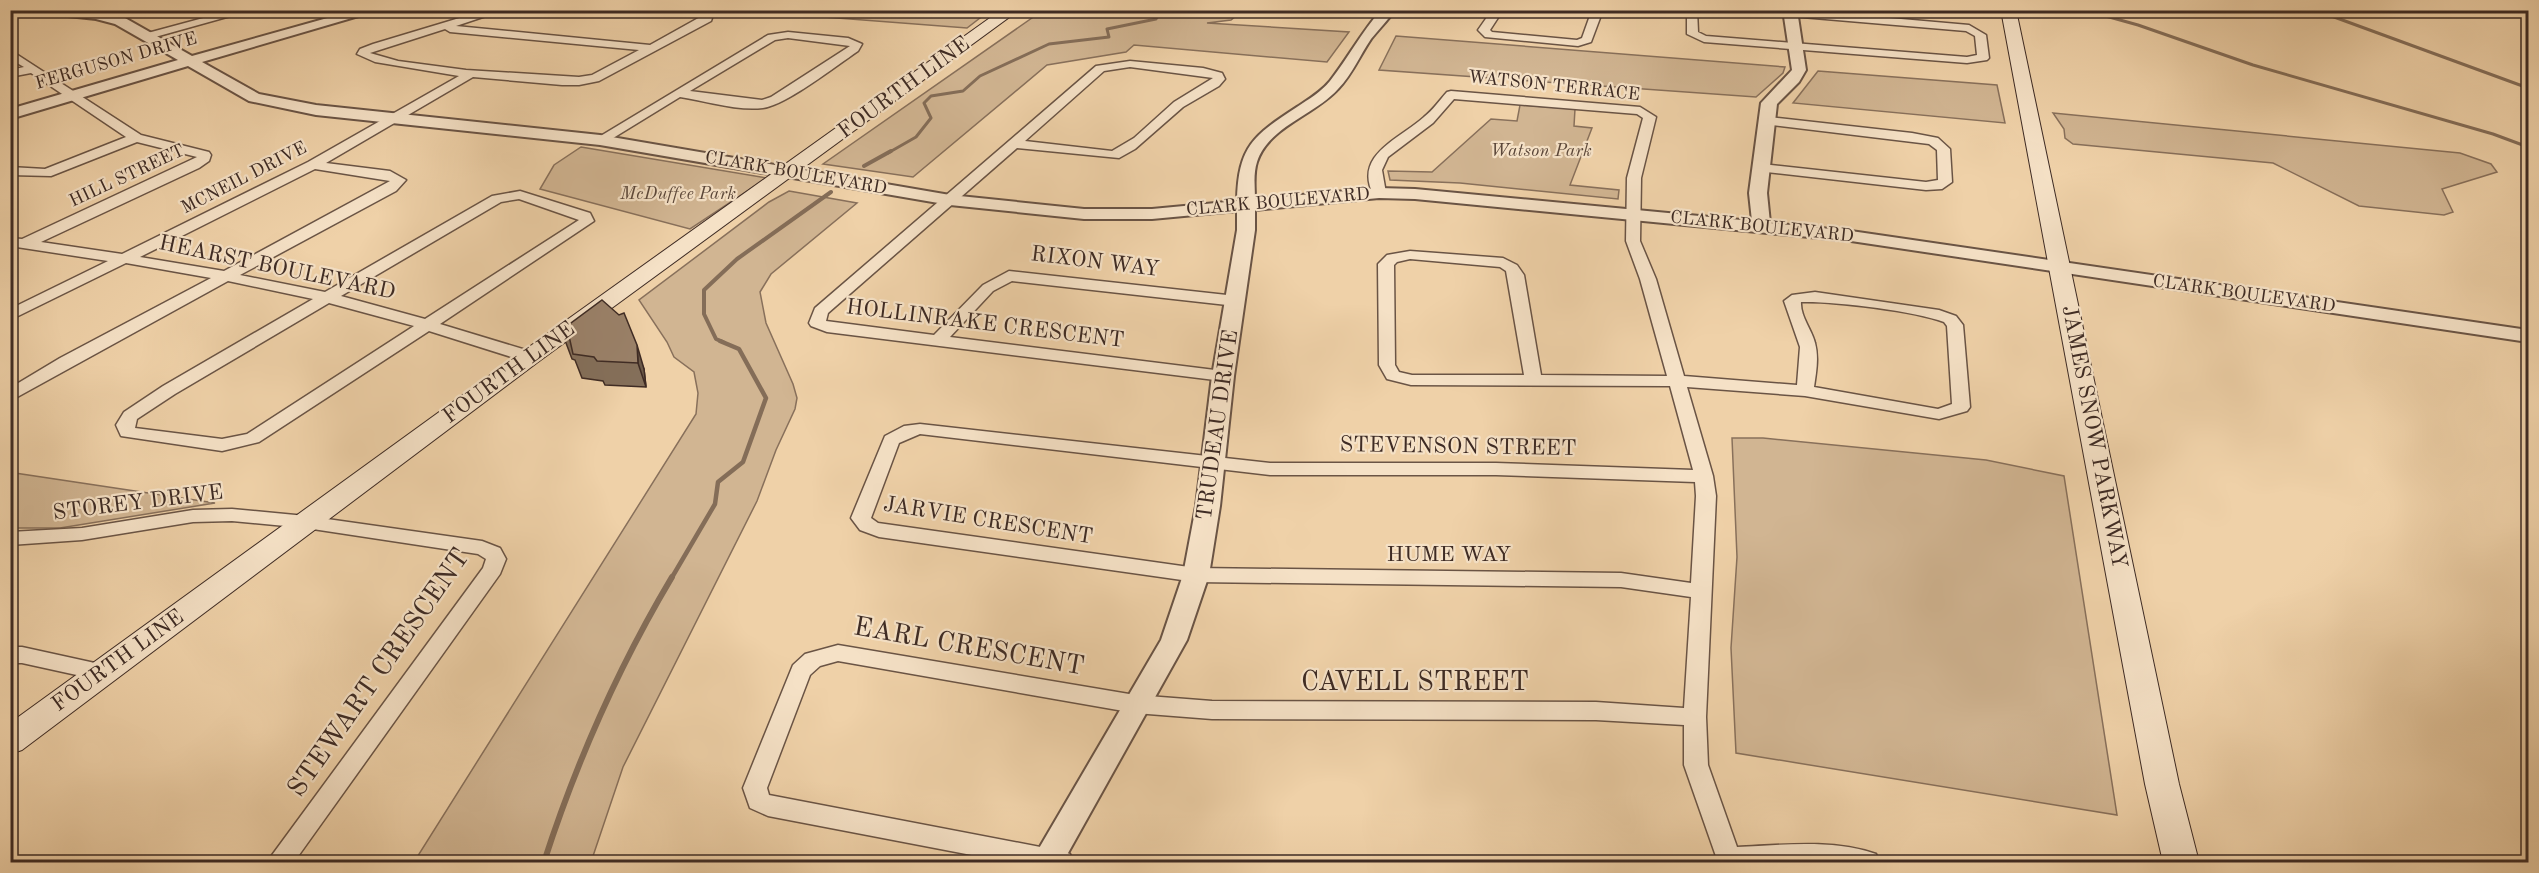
<svg xmlns="http://www.w3.org/2000/svg" width="2539" height="873" viewBox="0 0 2539 873" font-family="'Old Standard TT',serif">
	<style>
		.green { fill: #d1b592; stroke: #88705b; stroke-width: 1.5 }
		.lines { fill: none; stroke-linecap: round; stroke-linejoin: round }
		.stream-far3 { stroke: #846d58; stroke-width: 3 }
		.stream-far2 { stroke: #846d58; stroke-width: 4 }
		.stream-far1 { stroke: #846d58; stroke-width: 4.5 }
		.stream { stroke: #846d58; stroke-width: 6 }
		.minor-casing { stroke: #6a5445; stroke-width: 3 }
		.tertiary-casing { stroke: #6a5445; stroke-width: 4 }
		.secondary-casing { stroke: #3e2b24; stroke-width: 2 }
		.minor { fill: #f5e1c6; fill-rule: evenodd }
		.tertiary { fill: #f5e1c6; fill-rule: evenodd }
		.secondary { fill: #f5e1c6; fill-rule: evenodd }
		.wall { fill: #846f5a; stroke: #3e2b24; stroke-width: 1.5 }
		.shaded-wall { fill: #6c5a4a; stroke: #3e2b24; stroke-width: 1.5 }
		.building { fill: #9a8169; stroke: #3e2b24; stroke-width: 1.5 }
		.labels { text-anchor: middle; dominant-baseline: central; stroke-width: 4.5; stroke-linejoin: round; paint-order: stroke }
		.far-street-label { font-size: 18px; fill: #3e2b24; stroke: #f5e1c6 }
		.far-park-label { font-size: 18px; font-style: italic; fill: #5b473a; stroke: #f5e1c6 }
		.street-label { font-size: 22px; fill: #3e2b24; stroke: #f5e1c6 }
		.near-street-label { font-size: 27px; fill: #3e2b24; stroke: #f5e1c6 }
	</style>
	<rect width="100%" height="100%" fill="#efd1a8"/>
	<filter id="stains"><feTurbulence type="fractalNoise" baseFrequency=".00333" numOctaves="4"/><feColorMatrix values="0 0 0 0 .2 0 0 0 0 .09 0 0 0 0 .02 0 0 0 .5 -.17"/></filter>
	<radialGradient id="worn" r=".72"><stop offset=".6" stop-color="#630" stop-opacity="0"/><stop offset="1" stop-color="#630" stop-opacity=".3"/></radialGradient>
	<!-- green -->
	<path class="green" d="M 744,11 L 989,11 L 967,28 Z
		M 1042,11 L 1127,17 L 1135,11 L 1242,11 L 1231,20 L 1207,23 L 1349,32 L 1327,62 L 1134,45 L 1126,52 L 1047,65 L 913,177 L 823,164 Z
		M 1396,36 L 1785,67 L 1783,73 L 1756,97 L 1379,70 Z
		M 1818,71 L 1997,85 L 2005,123 L 1793,103 Z
		M 1520,105 L 1575,109 L 1574,126 L 1592,128 L 1570,185 L 1619,190 L 1618,199 L 1460,183 L 1390,180 L 1388,171 L 1432,172 L 1491,119 L 1517,121 Z
		M 2053,113 L 2460,153 L 2491,164 L 2497,172 L 2442,189 L 2453,212 L 2444,215 L 2359,206 L 2273,163 L 2073,144 L 2065,138 L 2064,129 Z
		M 581,147 L 767,178 L 690,229 L 540,189 L 554,165 Z
		M 789,191 L 857,203 L 771,274 L 760,292 L 766,323 L 793,384 L 797,398 L 795,409 L 776,450 L 757,501 L 623,767 L 591,862 L 414,862 L 696,414 L 698,393 L 694,372 L 674,357 L 667,342 L 639,300 L 769,202 Z
		M 1763,438 L 1986,460 L 2064,476 L 2117,815 L 1736,753 L 1731,648 L 1737,557 L 1732,438 Z
		M 11,469 L 15,473 L 215,503 L 60,528 L 11,528 Z"/>
	<g class="lines">
		<!-- stream-far3 -->
		<path class="stream-far3" d="M 2084,10 L 2138,25 L 2253,65 L 2493,134 L 2528,147
			M 2315,10 L 2528,88
			M 888,153 L 916,137 L 931,118 L 924,103 L 931,96 L 963,91 L 980,76 L 1049,44 L 1109,37 L 1107,29 L 1156,19 L 1162,10"/>
		<!-- stream-far2 -->
		<path class="stream-far2" d="M 864,166 L 891,151
			M 723,342 L 716,339 L 704,314 L 704,290 L 737,259 L 831,192"/>
		<!-- stream-far1 -->
		<path class="stream-far1" d="M 671,579 L 715,504 L 718,482 L 743,462 L 766,398 L 739,349 L 720,341"/>
		<!-- stream -->
		<path class="stream" d="M 544,862 C 576,763 619,666 672,577"/>
		<defs>
			<path id="minor" d="M 233,10 L 252,10 L 148,39 L 142,36 L 144,34 Z
				M 486,10 L 504,10 L 456,26 L 650,45 L 702,16 L 676,10 L 708,10 L 713,15 L 711,21 L 599,81 L 579,85 L 562,85 L 473,77 L 326,163 L 390,171 L 406,180 L 396,191 L 240,275 L 325,292 L 492,196 L 520,191 L 590,213 L 594,221 L 440,324 L 536,353 L 538,357 L 536,361 L 524,361 L 429,331 L 259,442 L 222,451 L 121,436 L 116,425 L 124,412 L 163,386 L 313,299 L 228,281 L 10,401 L 10,388 L 60,358 L 211,278 L 126,263 L 10,320 L 10,309 L 108,261 L 10,246 L 10,238 L 22,239 L 197,157 L 137,142 L 51,176 L 10,175 L 10,167 L 45,169 L 126,137 L 31,73 L 10,77 L 10,70 L 24,67 L 10,59 L 10,50 L 141,135 L 209,152 L 211,155 L 209,161 L 199,168 L 41,242 L 122,254 L 308,162 L 459,76 L 375,62 L 357,54 L 360,49 L 373,44 ZM 445,29 L 450,32 L 639,50 L 592,75 L 579,77 L 466,70 L 398,61 L 370,53 ZM 315,169 L 390,181 L 224,271 L 140,257 ZM 519,199 L 579,220 L 425,319 L 341,296 L 501,202 ZM 329,303 L 414,326 L 247,434 L 222,439 L 135,428 L 137,419 L 175,394 Z
				M 1340,10 L 1376,10 L 1391,15 L 1386,18 L 1345,13 Z
				M 1492,10 L 1503,10 L 1490,30 L 1492,32 L 1577,40 L 1582,38 L 1592,10 L 1603,10 L 1591,42 L 1578,46 L 1485,37 L 1478,30 Z
				M 1687,10 L 1697,10 L 1698,32 L 1706,36 L 1967,57 L 1977,55 L 1975,36 L 1966,31 L 1790,16 L 1785,13 L 1787,10 L 1799,10 L 1969,25 L 1986,35 L 1989,58 L 1987,60 L 1967,63 L 1704,42 L 1687,34 Z
				M 788,32 L 848,38 L 862,44 L 858,51 C 836,66 786,105 763,108 C 736,111 706,101 680,97 L 605,143 L 595,143 L 594,140 L 768,35 ZM 788,38 L 850,46 L 771,97 L 762,100 L 690,91 L 775,40 Z
				M 1130,61 L 1203,68 L 1222,73 L 1225,79 L 1219,86 L 1183,107 L 1135,149 L 1119,158 L 1017,148 L 828,313 L 826,321 L 934,335 L 983,285 L 1009,271 L 1236,296 L 1244,301 L 1242,304 L 1236,306 L 1012,281 L 993,291 L 950,337 L 1223,371 L 1229,372 L 1231,376 L 1229,380 L 1223,381 L 827,332 L 811,326 L 809,323 L 815,308 L 1096,66 ZM 1130,67 L 1213,78 L 1174,102 L 1134,138 L 1112,151 L 1025,141 L 1104,71 Z
				M 1451,91 L 1640,107 L 1656,117 L 1641,178 L 1640,241 L 1656,279 L 1684,376 L 1797,385 L 1800,347 L 1784,301 L 1792,295 L 1815,292 L 1939,310 L 1956,316 L 1963,325 L 1970,407 L 1967,411 L 1939,419 L 1805,396 L 1687,387 L 1713,476 L 1716,496 L 1706,717 L 1708,765 L 1737,847 C 1783,845 1832,839 1876,854 L 1879,862 L 1718,862 L 1684,765 L 1684,725 L 1596,720 L 1212,719 L 1135,713 L 838,661 L 820,666 L 810,675 L 767,788 L 769,795 L 1061,851 L 1070,854 L 1073,862 L 1008,862 L 768,816 L 750,808 L 743,788 L 793,665 L 805,654 L 838,645 L 1135,695 L 1212,701 L 1596,702 L 1684,708 L 1691,597 L 1621,587 L 1196,582 L 879,537 L 860,530 L 851,518 L 885,436 L 904,426 L 920,424 L 1270,463 L 1496,463 L 1693,470 L 1670,386 L 1411,385 L 1387,379 L 1379,365 L 1378,264 L 1387,255 L 1410,251 L 1503,258 L 1517,265 L 1524,275 L 1541,375 L 1667,376 L 1640,279 L 1626,241 L 1627,178 L 1643,118 L 1637,114 L 1454,99 L 1433,123 L 1388,157 L 1382,170 L 1386,193 L 1384,196 L 1374,196 C 1352,155 1400,139 1424,117 C 1433,110 1439,101 1447,92 ZM 1410,259 L 1500,267 L 1506,271 L 1524,375 L 1412,375 L 1399,372 L 1395,365 L 1394,265 L 1397,262 ZM 1801,302 C 1834,301 1914,311 1944,322 L 1947,326 L 1952,404 L 1938,409 L 1814,387 C 1816,373 1819,358 1815,343 C 1812,330 1800,316 1801,302 ZM 920,434 L 1270,475 L 1496,475 L 1695,482 L 1696,496 L 1691,583 L 1621,573 L 1196,568 L 878,523 L 871,518 L 899,443 Z
				M 1768,117 L 1912,133 L 1938,138 L 1950,149 L 1952,182 L 1942,189 L 1926,190 L 1757,171 L 1755,168 L 1757,165 L 1762,164 L 1926,182 L 1938,180 L 1937,150 L 1929,144 L 1764,124 L 1762,121 Z
				M 232,509 L 306,516 L 482,541 L 500,548 L 506,559 L 500,574 L 294,862 L 267,862 L 483,568 L 486,559 L 478,554 L 306,528 L 232,521 L 193,522 L 82,540 L 10,545 L 10,532 L 82,528 L 193,510 Z
				M 10,647 L 22,647 L 104,665 L 112,667 L 115,673 L 112,679 L 104,681 L 22,663 L 10,663 Z"/>
			<path id="tertiary" d="M 43,10 L 92,10 L 125,18 L 192,56 L 356,10 L 379,10 L 202,62 L 259,94 L 316,105 L 600,135 L 950,195 L 1084,209 L 1152,209 L 1237,201 C 1238,146 1254,135 1297,107 C 1309,99 1321,92 1330,81 C 1348,58 1361,33 1381,10 L 1395,10 C 1388,20 1379,29 1371,39 C 1360,55 1352,75 1338,89 C 1315,115 1268,127 1257,162 C 1253,174 1255,187 1255,199 L 1379,188 L 1415,189 L 1752,221 L 1749,193 L 1761,103 L 1792,70 L 1783,10 L 1797,10 L 1806,70 L 1799,82 L 1777,104 L 1767,193 L 1770,223 L 1851,231 L 2528,330 L 2528,342 L 1851,241 L 1415,199 L 1379,198 L 1255,210 L 1255,230 L 1234,376 L 1220,506 L 1209,575 L 1187,640 L 1063,862 L 1031,862 L 1161,640 L 1183,575 L 1196,506 L 1212,376 L 1237,230 L 1237,211 L 1152,219 L 1084,219 L 950,205 L 600,145 L 316,115 L 249,101 L 188,66 L 10,119 L 10,109 L 178,60 L 115,24 L 96,19 L 49,14 Z"/>
			<path id="secondary" d="M 1001,10 L 1019,10 L 538,362 L 22,750 L 10,754 L 10,723 L 522,352 Z
				M 2001,10 L 2016,10 L 2179,784 L 2199,862 L 2163,862 L 2145,784 Z"/>
		</defs>
		<!-- minor casing -->
		<use href="#minor" class="minor-casing"/>
		<!-- tertiary casing -->
		<use href="#tertiary" class="tertiary-casing"/>
		<!-- secondary casing -->
		<use href="#secondary" class="secondary-casing"/>
		<!-- minor -->
		<use href="#minor" class="minor"/>
		<!-- tertiary -->
		<use href="#tertiary" class="tertiary"/>
		<!-- secondary -->
		<use href="#secondary" class="secondary"/>
	</g>
	<!-- wall -->
	<path class="wall" d="M 619,315 L 644,369 L 646,387 L 605,385 L 603,381 L 582,378 L 575,360 L 572,359 L 563,335 Z"/>
	<!-- shaded-wall -->
	<path class="shaded-wall" d="M 637,345 L 644,369 L 646,387 L 638,363 Z"/>
	<!-- building -->
	<path class="building" d="M 602,300 L 619,315 L 624,313 L 637,345 L 638,363 L 597,361 L 594,357 L 573,354 L 569,336 L 563,335 L 563,329 Z"/>
	<g class="labels">
		<!-- far-street labels -->
		<g class="far-street-label">
			<text transform="translate(116 61) rotate(-16)">FERGUSON DRIVE</text>
			<text transform="translate(1554 86) rotate(6)">WATSON TERRACE</text>
			<text transform="translate(796 173) rotate(10)">CLARK BOULEVARD</text>
			<text transform="translate(127 176) rotate(-25)">HILL STREET</text>
			<text transform="translate(244 178) rotate(-27)">MCNEIL DRIVE</text>
			<text transform="translate(1278 202) rotate(-5)">CLARK BOULEVARD</text>
			<text transform="translate(1762 227) rotate(6)">CLARK BOULEVARD</text>
			<text transform="translate(2244 294) rotate(8)">CLARK BOULEVARD</text>
		</g>
		<!-- far-park labels -->
		<g class="far-park-label">
			<text x="1541" y="151">Watson Park</text>
			<text x="678" y="194">McDuffee Park</text>
		</g>
		<!-- street labels -->
		<g class="street-label">
			<text transform="translate(904 88) rotate(-36)">FOURTH LINE</text>
			<text transform="translate(1095 262) rotate(7)">RIXON WAY</text>
			<text transform="translate(277 268) rotate(12)">HEARST BOULEVARD</text>
			<text transform="translate(985 324) rotate(7)">HOLLINRAKE CRESCENT</text>
			<text transform="translate(509 373) rotate(-36)">FOURTH LINE</text>
			<text transform="translate(1218 425) rotate(-82)">TRUDEAU DRIVE</text>
			<text transform="translate(2094 437) rotate(79)">JAMES SNOW PARKWAY</text>
			<text transform="translate(1458 447) rotate(1)">STEVENSON STREET</text>
			<text transform="translate(138 503) rotate(-7)">STOREY DRIVE</text>
			<text transform="translate(988 521) rotate(9)">JARVIE CRESCENT</text>
			<text x="1449" y="555">HUME WAY</text>
			<text transform="translate(118 661) rotate(-36)">FOURTH LINE</text>
		</g>
		<!-- near-street labels -->
		<g class="near-street-label">
			<text transform="translate(969 647) rotate(10)">EARL CRESCENT</text>
			<text transform="translate(379 673) rotate(-55)">STEWART CRESCENT</text>
			<text x="1415" y="682">CAVELL STREET</text>
		</g>
	</g>
	<!-- margin -->
	<rect width="2539" height="873" fill="none" stroke="#efd1a8" stroke-width="36"/>
	<rect x="12" y="12" width="2515" height="849" fill="none" stroke="#3e2b24" stroke-width="3"/>
	<rect x="18" y="18" width="2503" height="837" fill="none" stroke="#3e2b24" stroke-width="1.5"/>
	<rect width="100%" height="100%" filter="url(#stains)"/>
	<rect width="100%" height="100%" fill="url(#worn)"/>
</svg>
